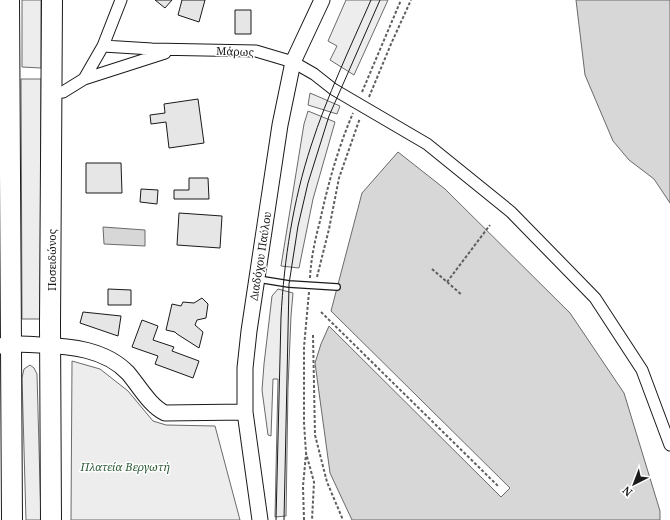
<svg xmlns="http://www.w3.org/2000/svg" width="670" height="520" viewBox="0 0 670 520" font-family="'Noto Serif',serif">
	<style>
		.built { fill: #ededed; stroke: #6a6a6a }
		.water { fill: #d7d7d7; stroke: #6a6a6a }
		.building { fill: #e6e6e6; stroke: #1a1a1a }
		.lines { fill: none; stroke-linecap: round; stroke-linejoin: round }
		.lane-casing { stroke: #1a1a1a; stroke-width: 8 }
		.street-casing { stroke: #1a1a1a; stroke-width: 13 }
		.secondary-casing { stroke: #1a1a1a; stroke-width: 17 }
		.highway-casing { stroke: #1a1a1a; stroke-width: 22 }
		.path { stroke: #5f5f5f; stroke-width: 2; stroke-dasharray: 3 2; stroke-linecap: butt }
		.lane { stroke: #fff; stroke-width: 5.5 }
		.street { stroke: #fff; stroke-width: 11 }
		.secondary { stroke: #fff; stroke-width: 15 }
		.highway { stroke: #fff; stroke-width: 20 }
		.tram { stroke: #1a1a1a; stroke-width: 1 }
		.labels { text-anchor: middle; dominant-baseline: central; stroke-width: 3; stroke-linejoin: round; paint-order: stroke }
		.street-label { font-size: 11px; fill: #1a1a1a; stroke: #fff }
		.park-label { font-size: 11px; font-style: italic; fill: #2b5a34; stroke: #fff }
	</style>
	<rect width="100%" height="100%" fill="#fff"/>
	<!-- built -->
	<path class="built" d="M 22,0 L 41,0 L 41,68 L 22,67 Z
		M 346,0 L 388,0 L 354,75 L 330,60 L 337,46 L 328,41 Z
		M 21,79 L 41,79 L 40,319 L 22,319 Z
		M 310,93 L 340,106 L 337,114 L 308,105 Z
		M 308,111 L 335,122 L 313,199 L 299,268 L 281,266 L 304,124 Z
		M 278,289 L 293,293 L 291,316 L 288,388 L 286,516 L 275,517 L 278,379 L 273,379 L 271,436 L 268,435 L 262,390 L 264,364 L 272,296 Z
		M 72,361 L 100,369 L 128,391 L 153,421 L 166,425 L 215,426 L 240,520 L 71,520 Z
		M 30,365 L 34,368 L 37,374 L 41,520 L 26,520 L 22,378 L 24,369 Z"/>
	<!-- water -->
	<path class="water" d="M 576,0 L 670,0 L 670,203 L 654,179 L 629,160 L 613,141 L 585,75 Z
		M 398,152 L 445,189 L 570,313 L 624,393 L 660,511 L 660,520 L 352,520 L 330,473 L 315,363 L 321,344 L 329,326 L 501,497 L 510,488 L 331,311 L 362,193 Z
		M 103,227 L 145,230 L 145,246 L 104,244 Z"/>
	<!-- building -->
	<path class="building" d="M 155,0 L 172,0 L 165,8 Z
		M 182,0 L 205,0 L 199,22 L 178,15 Z
		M 235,10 L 251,10 L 251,34 L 235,34 Z
		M 198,99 L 204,143 L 169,148 L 166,122 L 151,124 L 150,115 L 165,113 L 164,104 Z
		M 86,163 L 121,163 L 122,193 L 86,193 Z
		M 189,178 L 208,178 L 209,199 L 174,199 L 174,190 L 189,190 Z
		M 141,189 L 158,190 L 157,204 L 140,202 Z
		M 179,213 L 222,216 L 220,248 L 177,245 Z
		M 108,289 L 131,290 L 131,305 L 108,305 Z
		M 202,298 L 208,304 L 206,318 L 197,320 L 195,325 L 203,332 L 199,348 L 177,334 L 175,332 L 166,330 L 172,304 L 181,306 L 183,302 L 194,303 Z
		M 83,312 L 121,316 L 118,336 L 80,323 Z
		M 142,320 L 158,326 L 153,340 L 174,347 L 172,351 L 199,361 L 193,378 L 155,364 L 158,356 L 132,347 Z"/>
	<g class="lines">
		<defs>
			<path id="lane" d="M 258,279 L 289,284 L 337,287"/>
			<path id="street" d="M 103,46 L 152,49 L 256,51 L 293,62 L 314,74 L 333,89 L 427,144 L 511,212 L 595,298 L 642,370 L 670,445
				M 84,79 L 103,46 L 121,0
				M 52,93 L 63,92 L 84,79 L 165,53"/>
			<path id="secondary" d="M 0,346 C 13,343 26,344 40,345 C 70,346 105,349 128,373 C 139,386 150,406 165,413 L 245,412
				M 260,520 L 245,412 L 245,368 L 249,331 L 280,125 L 293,62 L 322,0"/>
			<path id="highway" d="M 9,0 L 12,520
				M 51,520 L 50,326 L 52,0"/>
		</defs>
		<!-- lane casing -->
		<use href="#lane" class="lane-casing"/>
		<!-- street casing -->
		<use href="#street" class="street-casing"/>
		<!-- secondary casing -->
		<use href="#secondary" class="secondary-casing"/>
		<!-- highway casing -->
		<use href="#highway" class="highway-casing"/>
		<!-- path -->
		<path class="path" d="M 362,92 L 401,0
			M 369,97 L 391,44 L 411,0
			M 432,269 L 462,295
			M 317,277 L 329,229 L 339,178 L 360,118
			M 310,278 C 311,258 315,240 320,221 C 328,184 338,148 353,113
			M 447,282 L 490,225
			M 309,292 L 304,347 L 304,423 L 306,453 L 314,482 L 312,520
			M 321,312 L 498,486
			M 313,335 L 315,435 L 327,482 L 343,520
			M 304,520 L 303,486 L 306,454"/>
		<!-- lane -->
		<use href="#lane" class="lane"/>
		<!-- street -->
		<use href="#street" class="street"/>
		<!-- secondary -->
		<use href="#secondary" class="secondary"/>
		<!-- highway -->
		<use href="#highway" class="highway"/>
		<!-- tram -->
		<path class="tram" d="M 276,520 L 281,317 C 284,260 293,201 311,146 C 327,96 350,48 371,0
			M 284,520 L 289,284 L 298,226 L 308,183 L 329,116 L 380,0"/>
	</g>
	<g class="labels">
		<!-- street labels -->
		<g class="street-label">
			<text transform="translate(235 51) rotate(2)">Μάρως</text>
			<text transform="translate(260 256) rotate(-81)">Διαδόχου Παύλου</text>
			<text transform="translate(51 260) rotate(-90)">Ποσειδώνος</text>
		</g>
		<!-- park labels -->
		<g class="park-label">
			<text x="125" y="466">Πλατεία Βεργωτή</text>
		</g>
	</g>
	<!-- north arrow -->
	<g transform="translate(634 484) rotate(222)" stroke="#ffffff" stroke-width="3" paint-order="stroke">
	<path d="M0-3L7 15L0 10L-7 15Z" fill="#1a1a1a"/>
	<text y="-6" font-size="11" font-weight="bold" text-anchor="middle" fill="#1a1a1a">N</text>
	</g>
</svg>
